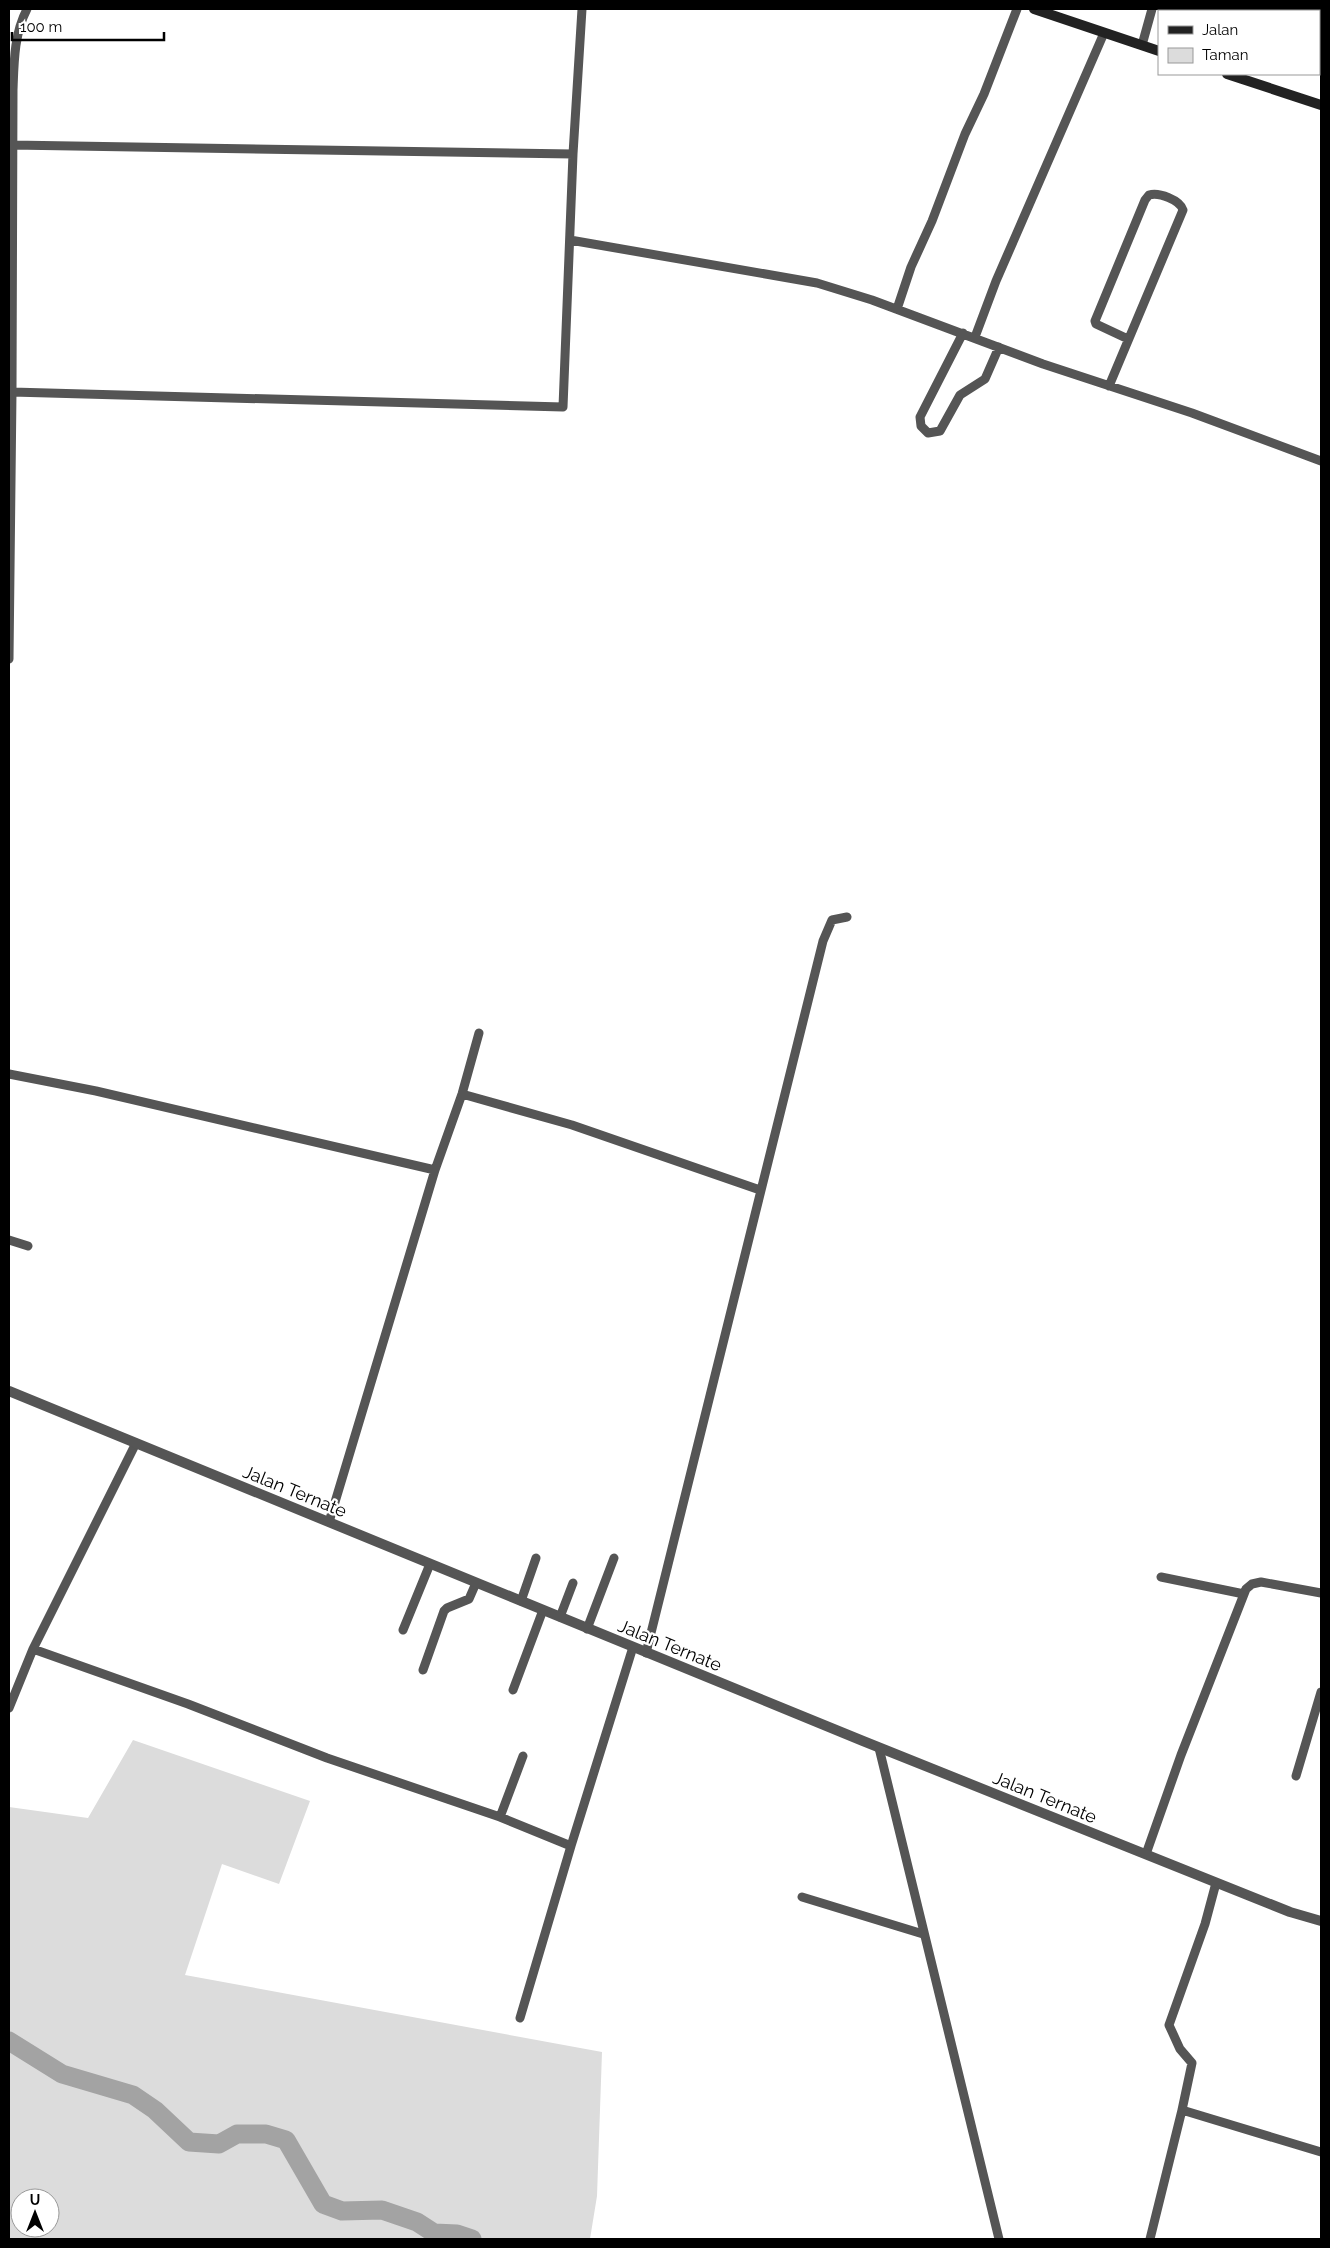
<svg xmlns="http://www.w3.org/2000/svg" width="1330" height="2248" viewBox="0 0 1330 2248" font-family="Raleway,sans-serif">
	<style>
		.green { fill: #dcdcdc; fill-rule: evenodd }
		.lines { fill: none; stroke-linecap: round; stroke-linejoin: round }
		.river { stroke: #a3a3a3; stroke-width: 19 }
		.minor { stroke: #555; stroke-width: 9 }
		.tertiary { stroke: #555; stroke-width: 10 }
		.secondary { stroke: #222; stroke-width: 10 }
		.labels { text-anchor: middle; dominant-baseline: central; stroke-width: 4.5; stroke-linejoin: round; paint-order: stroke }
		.street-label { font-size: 18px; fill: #000; stroke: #fff }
	</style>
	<rect width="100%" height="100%" fill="#fff"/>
	<!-- green -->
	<path class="green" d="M 133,1740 L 310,1801 L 279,1884 L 222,1864 L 185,1975 L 602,2052 L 597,2196 L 590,2239 L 9,2239 L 9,1807 L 88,1818 ZM 20,2198 L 50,2198 L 50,2228 L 20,2228 Z"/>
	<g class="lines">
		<!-- river -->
		<path class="river" d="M 9,2041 L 62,2074 L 133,2095 L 155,2110 L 189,2142 L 219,2144 L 237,2134 L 266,2134 L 286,2140 L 323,2204 L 342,2211 L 382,2210 L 417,2222 L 434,2233 L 457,2234 L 472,2239"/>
		<!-- minor -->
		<path class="minor" d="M 1142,45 L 1152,9
			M 12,145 L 573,154
			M 570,240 L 817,283 L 872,300 L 1043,364 L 1192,413 L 1321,461
			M 897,309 L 911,267 L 932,221 L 965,134 L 984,94 L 1017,9
			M 963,333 L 920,417 L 921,426 L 928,433 L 940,431 L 960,395 L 985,379 L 999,347
			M 975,337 L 996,281 L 1104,33
			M 1109,386 L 1183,210 C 1180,200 1159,192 1149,195 L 1145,200 L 1095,321 L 1096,324 L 1128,339
			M 12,392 L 563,407 L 573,154 L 582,9
			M 9,659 L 12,392 L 13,90 C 14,62 14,34 27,9
			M 9,1074 L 96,1091 L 435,1170
			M 462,1094 L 572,1125 L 760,1190
			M 9,1240 L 28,1246
			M 329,1522 L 435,1170 L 462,1094 L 479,1033
			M 1161,1577 L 1244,1594
			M 521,1601 L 536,1558
			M 560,1617 L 573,1583
			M 587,1629 L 614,1558
			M 403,1630 L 430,1564
			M 33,1649 L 188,1704 L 327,1758 L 500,1817 L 571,1846 L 520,2018
			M 646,1653 L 823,941 L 832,920 L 847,917
			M 423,1670 L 444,1611 L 447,1608 L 469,1599 L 476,1583
			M 513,1690 L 543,1610
			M 9,1708 L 33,1649 L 136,1443
			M 879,1748 L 999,2239
			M 1296,1776 L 1321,1692
			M 500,1817 L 523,1756
			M 571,1846 L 633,1647
			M 1146,1854 L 1181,1755 L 1246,1589 L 1252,1584 L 1261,1582 L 1321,1593
			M 1216,1883 L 1205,1924 L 1169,2025 L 1180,2049 L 1192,2063 L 1182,2110 L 1321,2152
			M 802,1897 L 923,1934
			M 1150,2239 L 1182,2110"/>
		<!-- tertiary -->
		<path class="tertiary" d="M 9,1391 L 863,1741 L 1290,1912 L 1321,1921"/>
		<!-- secondary -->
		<path class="secondary" d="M 1034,9 L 1159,51
			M 1227,74 L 1321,105"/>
	</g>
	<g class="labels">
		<!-- street labels -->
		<g class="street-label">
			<text transform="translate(295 1491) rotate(22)">Jalan Ternate</text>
			<text transform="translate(670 1645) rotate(22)">Jalan Ternate</text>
			<text transform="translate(1045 1797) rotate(22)">Jalan Ternate</text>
		</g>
	</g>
	<!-- border -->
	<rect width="1330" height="2248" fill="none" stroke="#000000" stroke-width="20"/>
	<!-- legend -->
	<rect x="1158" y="10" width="162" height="65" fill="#ffffff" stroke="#999999"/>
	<rect x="1168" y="26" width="25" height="8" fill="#222222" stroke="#999999"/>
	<text x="1202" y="35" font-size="15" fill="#000000">Jalan</text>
	<rect x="1168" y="48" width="25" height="15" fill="#dcdcdc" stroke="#999999"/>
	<text x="1202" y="60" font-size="15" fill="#000000">Taman</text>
	<!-- north arrow -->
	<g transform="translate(35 2213)"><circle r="24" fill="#ffffff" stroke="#999999"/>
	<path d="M0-4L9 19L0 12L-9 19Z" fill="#000000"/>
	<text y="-8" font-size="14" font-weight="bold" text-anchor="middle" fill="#000000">U</text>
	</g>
	<!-- scale -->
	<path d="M12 32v8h152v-8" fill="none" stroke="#000000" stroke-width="2.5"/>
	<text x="20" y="32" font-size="15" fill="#000000" stroke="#ffffff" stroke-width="4" paint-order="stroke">100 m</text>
</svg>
